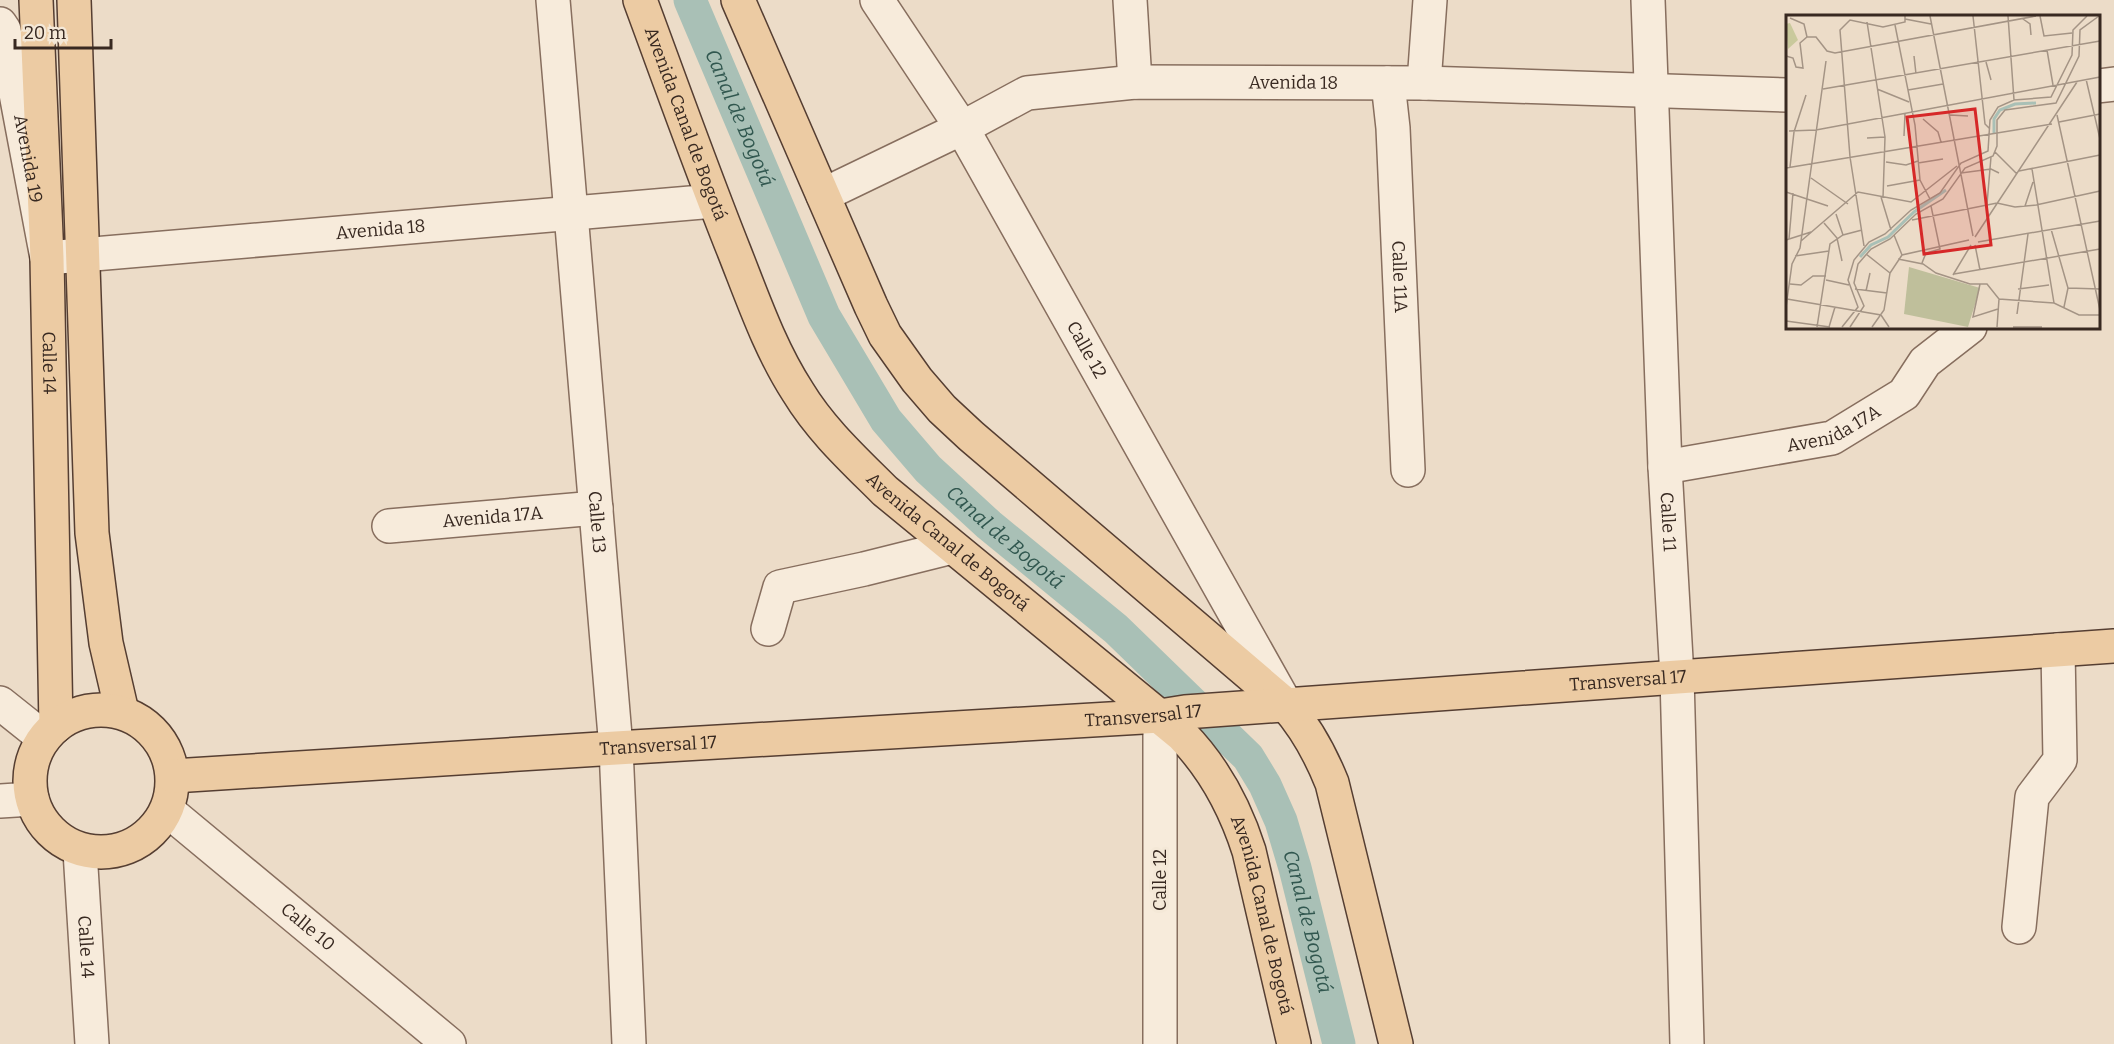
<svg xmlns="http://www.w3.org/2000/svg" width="2114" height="1044" viewBox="0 0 2114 1044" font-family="Bitter,serif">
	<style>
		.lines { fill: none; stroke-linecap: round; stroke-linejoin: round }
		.canal { stroke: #a9c0b6; stroke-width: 33 }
		.minor-casing { stroke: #876e5e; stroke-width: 36 }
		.major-casing { stroke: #553e32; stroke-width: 36 }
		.minor { stroke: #f7ebdb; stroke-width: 33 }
		.major { stroke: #eccba3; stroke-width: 33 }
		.labels { text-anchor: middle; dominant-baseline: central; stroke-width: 6; stroke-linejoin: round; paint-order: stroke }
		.street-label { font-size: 18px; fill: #382921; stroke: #f4e8d7 }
		.water-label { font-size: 20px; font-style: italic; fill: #31574f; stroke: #f4e8d7 }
		.inset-river { fill: none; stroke: #a9c0b6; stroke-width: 3 }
		.inset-road { fill: none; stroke: #a49485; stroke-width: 1.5 }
		.view { fill: #d62828; fill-opacity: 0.15; stroke: #d62828; stroke-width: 3 }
		.inset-edge { fill: none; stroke: #382921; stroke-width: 3 }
	</style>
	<rect width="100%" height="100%" fill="#ecdcc8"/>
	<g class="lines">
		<!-- canal -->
		<path class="canal" id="s1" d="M 690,0 L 824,316 L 886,420 L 928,469 L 989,525 L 1116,629 L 1248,757 L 1265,785 L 1281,821 L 1295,868 L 1339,1044"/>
		<defs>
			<g id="minor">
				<path id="s2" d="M 553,0 L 616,748 L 629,1044"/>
				<path id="s3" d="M 877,0 L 962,128 L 1284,701"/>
				<path d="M 1130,0 L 1135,82"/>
				<path id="s4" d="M 1648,0 L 1665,467 L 1677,677 L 1687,1044"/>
				<path id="s5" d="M 0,24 L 4,30 L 47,258 L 714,201"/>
				<path id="s6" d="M 1388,83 L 1393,128 L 1408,470"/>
				<path d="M 1424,83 L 1430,0"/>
				<path d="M 2098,86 L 2114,84"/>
				<path id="s7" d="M 823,195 L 962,128 L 1027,93 L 1135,82 L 1424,83 L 1787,95"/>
				<path id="s8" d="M 1665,467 L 1832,438 L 1904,394 L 1925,362 L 1970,327"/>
				<path id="s9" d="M 389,526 L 596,508"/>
				<path d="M 768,629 L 780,587 L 864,569 L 952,547"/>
				<path d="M 0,703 L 44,738"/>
				<path d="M 1160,716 L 1160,1044"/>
				<path d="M 0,801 L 32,799"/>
				<path id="s10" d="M 167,810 L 449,1044"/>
				<path id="s11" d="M 80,851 L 92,1044"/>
				<path d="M 2019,927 L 2032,797 L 2060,760 L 2058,650"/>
			</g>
			<g id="major">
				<path id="s12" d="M 36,0 L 47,258 L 56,726"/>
				<path d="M 74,0 L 92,533 L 106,643 L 122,712"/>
				<path id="s13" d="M 640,0 C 671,84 701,168 734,251 C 753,299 770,349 798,392 C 821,430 854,460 885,491 L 1182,735 C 1215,769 1235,807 1249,851 L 1294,1044"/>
				<path d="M 738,0 L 871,306 L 885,335 L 917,380 L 942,409 L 971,436 L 1286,705 C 1307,729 1320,753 1332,783 L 1396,1044"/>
				<circle cx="101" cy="781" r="71"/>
				<path id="s14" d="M 173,776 L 616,748 L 1160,716 L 1185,712 L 2114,646"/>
			</g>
		</defs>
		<!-- minor casing -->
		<use href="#minor" class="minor-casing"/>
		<!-- major casing -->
		<use href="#major" class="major-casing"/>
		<!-- minor -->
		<use href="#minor" class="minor"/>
		<!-- major -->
		<use href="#major" class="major"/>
	</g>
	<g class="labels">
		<!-- street labels -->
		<g class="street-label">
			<text stroke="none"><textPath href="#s7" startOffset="495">Avenida 18</textPath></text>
			<text stroke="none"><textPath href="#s13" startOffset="132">Avenida Canal de Bogotá</textPath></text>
			<text stroke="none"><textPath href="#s5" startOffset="138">Avenida 19</textPath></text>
			<text stroke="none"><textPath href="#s5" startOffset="574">Avenida 18</textPath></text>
			<text stroke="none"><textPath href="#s6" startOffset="194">Calle 11A</textPath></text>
			<text stroke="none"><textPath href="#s3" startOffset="408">Calle 12</textPath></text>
			<text stroke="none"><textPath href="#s12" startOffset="363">Calle 14</textPath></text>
			<text stroke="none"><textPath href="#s8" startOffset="174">Avenida 17A</textPath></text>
			<text stroke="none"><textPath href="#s9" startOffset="104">Avenida 17A</textPath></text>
			<text stroke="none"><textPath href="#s2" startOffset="524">Calle 13</textPath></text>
			<text stroke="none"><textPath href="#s4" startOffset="522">Calle 11</textPath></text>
			<text stroke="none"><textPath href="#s13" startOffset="636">Avenida Canal de Bogotá</textPath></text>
			<text stroke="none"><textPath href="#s14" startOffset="1458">Transversal 17</textPath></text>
			<text stroke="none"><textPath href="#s14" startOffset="972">Transversal 17</textPath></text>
			<text stroke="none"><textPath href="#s14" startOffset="486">Transversal 17</textPath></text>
			<text transform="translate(1160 880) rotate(-90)">Calle 12</text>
			<text stroke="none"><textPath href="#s13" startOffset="1140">Avenida Canal de Bogotá</textPath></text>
			<text stroke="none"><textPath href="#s10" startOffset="183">Calle 10</textPath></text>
			<text stroke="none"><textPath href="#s11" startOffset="96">Calle 14</textPath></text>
		</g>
		<!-- water labels -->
		<g class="water-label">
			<text stroke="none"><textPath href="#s1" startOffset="128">Canal de Bogotá</textPath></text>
			<text stroke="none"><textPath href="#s1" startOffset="632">Canal de Bogotá</textPath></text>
			<text stroke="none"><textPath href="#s1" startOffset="1136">Canal de Bogotá</textPath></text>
		</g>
	</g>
	<!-- overview -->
	<g transform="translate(1786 15)">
		<rect width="314" height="314" fill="#ecdcc8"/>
		<path d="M 4,8 L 12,25 L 2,34 L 0,9 Z" fill="#c9c99c"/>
		<path d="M 123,252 L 194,273 L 182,312 L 118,299 Z" fill="#bfbf9b"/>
		<path class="inset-river" d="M 208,118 L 208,104 L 214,95 L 229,89 L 250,88M 74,242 L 85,230 L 102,222 L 128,197 L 160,175"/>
		<path class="inset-road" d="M 144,1 L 187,221M 187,1 L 199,109 L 204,114M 222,1 L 228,85M 254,1 L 258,21 L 286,18M 4,3 L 18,9 L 21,22M 119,4 L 145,9M 237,4 L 244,9 L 245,20M 81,7 L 99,122 L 97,183M 109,10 L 129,110 L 134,165 L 144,184M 261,35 L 267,70M 0,41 L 7,43 L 10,52 L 17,53 L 14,28 L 21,22 L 30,22 L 41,36 L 49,38 L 250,1M 128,41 L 130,59M 200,47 L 205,65M 300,64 L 314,124M 37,74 L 314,26M 91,74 L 123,87M 122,75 L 157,69M 164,100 L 182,101M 271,100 L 314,295M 137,104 L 152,117 L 155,127M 273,107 L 314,99M 3,116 L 30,115 L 314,62M 211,118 L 266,109M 118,121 L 119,98M 81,123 L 99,122M 209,137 L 231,159M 100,147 L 120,150 L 132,146M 132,148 L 157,144M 4,152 L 8,117 L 20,80M 0,153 L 211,118M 246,154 L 268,288M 233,156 L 314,140M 175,158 L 205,154 L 213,158M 25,163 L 62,189M 101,171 L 134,165M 0,177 L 42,191M 95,182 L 105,215M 201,189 L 205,142M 239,191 L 247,167M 50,199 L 57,220M 126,205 L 211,188 L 229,192 L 250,190 L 314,176M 38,208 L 51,223 L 56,246M 265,214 L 282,273 L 278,292M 108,220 L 116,240M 189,222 L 291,67M 3,224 L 7,178M 0,225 L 25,217M 15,226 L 72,177 L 125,187 L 171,151M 192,227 L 314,206M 189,230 L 194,255M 78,231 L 64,142 L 54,15 L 64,5 L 97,12 L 119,7 L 119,1M 80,239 L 104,258M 9,241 L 43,236M 112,244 L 137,249 L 150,258 L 184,269 L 201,269 L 213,284 L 268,288 L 293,300 L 314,300M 136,248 L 140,238 L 154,234 L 145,191M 168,259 L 314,234M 167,260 L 185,230M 40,265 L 63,270M 4,269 L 15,270 L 27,261 L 40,261M 194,269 L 187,302 L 212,294M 282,273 L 314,274M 69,274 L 101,278M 232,274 L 263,270M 80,276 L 84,258M 1,284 L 95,300 L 103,312M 0,292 L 6,249 L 14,233 L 40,46M 231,299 L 242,219M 0,306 L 44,312M 31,312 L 44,229 L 57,220 L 76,215M 43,312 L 49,292M 56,312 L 72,292 L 62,265 L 68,245 L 83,227 L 99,219 L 125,195 L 154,178 L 175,148 L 202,136 L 204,105 L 212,92 L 228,85 L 265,82 L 286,40 L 287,15 L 301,1M 64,312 L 78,291 L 68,268 L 72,249 L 85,234 L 104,224 L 130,199 L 157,184 L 179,153 L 207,141 L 211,131 L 211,105 L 219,95 L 270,88 L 293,41 L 294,15 L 313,1M 86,312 L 98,295 L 104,258 L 116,240 L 183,225M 211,312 L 213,284M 227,312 L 256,312"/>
		<path class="view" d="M 189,94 L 205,230 L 138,239 L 121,102 Z"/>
		<rect width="314" height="314" class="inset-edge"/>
	</g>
	<!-- scale -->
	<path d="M15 39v9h96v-9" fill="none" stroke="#382921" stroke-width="3"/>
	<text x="24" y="39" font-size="18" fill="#382921" stroke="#f4e8d7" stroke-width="4.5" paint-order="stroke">20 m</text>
</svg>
